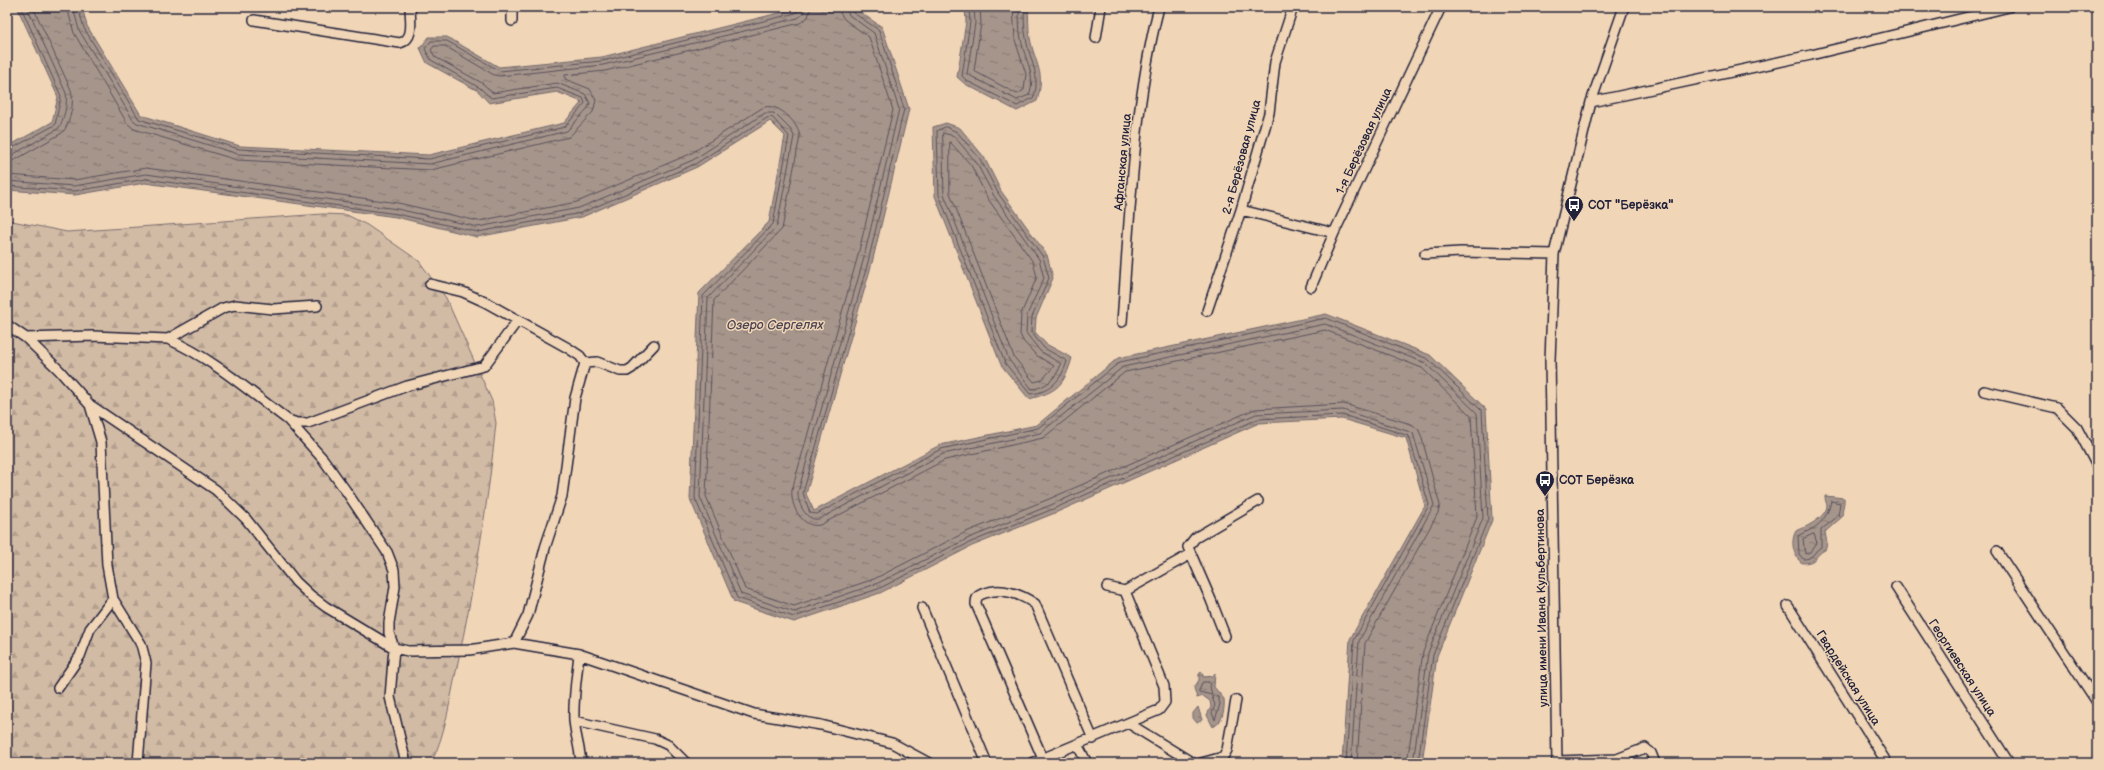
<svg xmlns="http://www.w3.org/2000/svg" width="2104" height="770" viewBox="0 0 2104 770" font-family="'Balsamiq Sans',sans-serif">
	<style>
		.forest { fill: url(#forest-firs); stroke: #7a6e70 }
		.water { fill: url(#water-ripples); stroke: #71676b }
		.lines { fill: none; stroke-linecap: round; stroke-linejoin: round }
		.shore { stroke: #57505b; stroke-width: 1 }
		.minor-casing { stroke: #22223b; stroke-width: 12 }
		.minor { stroke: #f0d5b7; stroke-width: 9 }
		.labels { text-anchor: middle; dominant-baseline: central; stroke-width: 3; stroke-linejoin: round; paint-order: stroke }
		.street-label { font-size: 12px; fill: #22223b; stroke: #f0d5b7 }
		.poi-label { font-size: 12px; font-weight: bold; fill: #22223b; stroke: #f0d5b7; text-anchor: start }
		.water-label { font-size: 13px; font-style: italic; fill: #4a4453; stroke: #f0d5b7 }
	</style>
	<defs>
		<pattern id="forest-firs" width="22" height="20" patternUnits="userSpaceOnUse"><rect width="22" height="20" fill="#d2bba5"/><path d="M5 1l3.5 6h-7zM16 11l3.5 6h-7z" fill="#b4a08f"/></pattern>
		<pattern id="water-ripples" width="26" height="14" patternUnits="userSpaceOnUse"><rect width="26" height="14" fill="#a6958b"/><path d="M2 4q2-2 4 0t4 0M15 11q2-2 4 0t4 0" fill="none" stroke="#877973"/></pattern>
	</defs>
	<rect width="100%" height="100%" fill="#f0d5b7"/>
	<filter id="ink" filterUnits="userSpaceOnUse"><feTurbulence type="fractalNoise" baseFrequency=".025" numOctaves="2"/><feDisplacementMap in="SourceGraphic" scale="8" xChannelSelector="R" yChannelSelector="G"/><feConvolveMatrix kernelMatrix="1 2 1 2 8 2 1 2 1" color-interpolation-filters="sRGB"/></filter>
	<g filter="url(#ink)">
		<!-- forest -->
		<path class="forest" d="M 323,214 L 347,215 L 367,225 L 419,261 L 446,298 L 492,401 L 496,423 C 488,505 474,586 457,667 C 450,698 446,734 431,763 L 7,763 L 7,220 L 67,232 Z"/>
		<!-- water -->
		<path class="water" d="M 17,7 L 82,7 L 87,26 L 141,115 L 240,146 L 429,155 L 564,123 L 582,102 L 557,92 L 489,103 L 478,91 L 427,63 L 420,48 L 429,37 L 447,37 L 499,67 L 602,57 L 803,7 L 852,7 L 882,27 L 909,109 L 872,263 L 806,494 L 814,511 L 940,445 L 1037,425 L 1118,358 L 1326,314 L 1430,355 L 1486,409 L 1492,520 L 1437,656 L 1422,763 L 1342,763 L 1350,639 L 1425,506 L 1406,438 L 1342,419 L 1259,423 L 1055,513 L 972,546 L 880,593 L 794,622 L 734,602 L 690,499 L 699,293 L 769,222 L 785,136 L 770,121 L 697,167 L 582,217 L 477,237 L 396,217 L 145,183 L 75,195 L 7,190 L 7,147 L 52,122 L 58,97 Z
			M 965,7 L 1028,7 C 1029,17 1028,28 1030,38 C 1035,65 1046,71 1037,101 L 1017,111 L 965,84 L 957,77 L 966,22 Z
			M 946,123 L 960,128 L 984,157 L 1001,191 L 1047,255 L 1053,278 L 1036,318 L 1035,332 L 1046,344 L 1072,358 C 1064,386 1057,392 1029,399 L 1001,365 L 935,196 L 933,127 Z
			M 1825,496 L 1844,498 C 1845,505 1841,509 1843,516 L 1825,532 L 1827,543 L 1825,550 C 1814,555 1818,563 1802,563 C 1793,556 1790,541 1796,531 C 1805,528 1827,517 1827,505 C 1826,502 1825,500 1825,496 Z
			M 1201,672 L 1204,677 L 1213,676 L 1215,673 L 1214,687 L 1224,699 C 1225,708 1223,723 1213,727 L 1207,715 L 1211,707 L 1210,701 L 1203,696 L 1197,698 L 1194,688 L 1199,680 L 1199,674 Z
			M 1198,707 L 1202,720 L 1197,723 L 1193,718 L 1193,713 Z"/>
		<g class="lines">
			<!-- shore -->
			<path class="shore" d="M 67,7 L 74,33 L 127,123 L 134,129 L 237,160 L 431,170 L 569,137 L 593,112 L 596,100 L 590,89 L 565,79 L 565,75 L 605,71 L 800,23 L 808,17 L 811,7
				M 73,7 L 79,30 L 133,120 L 137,123 L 238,154 L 430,164 L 567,131 L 588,108 L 590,103 L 585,94 L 557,83 L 493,93 L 482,83 L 435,57 L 431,50 L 434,46 L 445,46 L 494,75 L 500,76 L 603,65 L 798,18 L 803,14 L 805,7
				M 78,7 L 84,28 L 139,119 L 239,149 L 429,159 L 565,127 L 585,103 L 583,98 L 557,88 L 491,98 L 480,88 L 431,60 L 425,49 L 431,41 L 447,41 L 500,71 L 602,61 L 796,13 L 800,7
				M 840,7 L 840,13 L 845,20 L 869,37 L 893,110 L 857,259 L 792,490 C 790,505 802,529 820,525 L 945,460 L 1043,438 L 1125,372 L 1325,330 L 1422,368 L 1471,416 L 1477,517 L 1423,652 L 1407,763
				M 846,7 L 849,15 L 874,33 L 899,109 L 863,261 L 798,492 C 797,502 806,522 819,519 L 943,454 L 1040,433 L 1123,367 L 1325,324 L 1425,363 L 1477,413 L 1483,518 L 1428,653 L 1413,763
				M 851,7 L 852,12 L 879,30 L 904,109 L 868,262 L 803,493 L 810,513 L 817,514 L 941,449 L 1038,428 L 1120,362 L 1326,318 L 1428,359 L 1482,411 L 1488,519 L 1433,655 L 1418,763
				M 969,7 L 970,22 L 962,76 L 967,81 L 1017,106 L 1033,98 C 1042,76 1029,60 1026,38 C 1024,28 1024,17 1024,7
				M 974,7 L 975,23 L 967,74 L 1017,100 L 1029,95 C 1037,75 1024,59 1021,39 C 1019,29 1019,17 1019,7
				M 980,7 L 981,23 L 974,71 L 1017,94 L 1024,90 L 1026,74 L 1015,40 L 1013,7
				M 946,127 L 957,132 L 980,159 L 998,193 L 1043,257 L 1049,278 L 1032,317 L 1031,332 L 1044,348 L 1067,361 C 1062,379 1050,393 1030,394 L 1005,363 L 939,195 L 937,131 Z
				M 943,133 L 954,136 L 976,162 L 994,196 L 1039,259 L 1044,278 L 1027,315 L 1026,333 L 1040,351 L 1061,364 C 1057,377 1046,388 1032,389 L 1009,360 L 944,194 Z
				M 950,142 L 971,165 L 988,199 L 1033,262 L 1037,277 L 1021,314 L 1020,334 L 1023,341 L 1036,355 L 1054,366 L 1042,380 L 1034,382 L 1014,357 L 950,193 Z
				M 7,151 L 55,125 L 61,96 L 21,7
				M 7,156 L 12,155 L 58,129 C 64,121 68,102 66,93 L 27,7
				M 7,162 L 15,160 L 62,133 C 70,125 75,101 71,90 L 33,7
				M 7,175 L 74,180 L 146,168 L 398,203 L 478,221 L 577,202 L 690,154 L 762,108 C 777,101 797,121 800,136 L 782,229 L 714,300 L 706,496 L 745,589 L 794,606 L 874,579 L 966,532 L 1049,499 L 1255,409 L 1344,404 L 1411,424 L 1418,429 L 1421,435 L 1440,505 L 1438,513 L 1365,643 L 1357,763
				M 7,181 L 74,186 L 146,174 L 397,209 L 478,227 L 579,208 L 693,160 L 765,113 L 774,113 L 791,130 L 794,136 L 777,226 L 708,298 L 700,497 L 741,594 L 794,612 L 876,584 L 969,538 L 1051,505 L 1256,414 L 1343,410 L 1413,433 L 1434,505 L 1359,641 L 1351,763
				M 7,186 L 75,191 L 146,179 L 397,214 L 478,232 L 581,213 L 695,164 L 767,118 L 772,117 L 789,136 L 773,224 L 703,296 L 695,498 L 737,598 L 794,617 L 878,589 L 971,542 L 1053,509 L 1258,419 L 1343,415 L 1409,436 L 1429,505 L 1354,640 L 1346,763
				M 1831,501 L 1840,503 L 1838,516 L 1821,530 L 1821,547 C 1813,552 1814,559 1803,559 L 1799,554 L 1798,536 C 1802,533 1807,532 1812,529 C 1823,523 1829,512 1831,501 Z
				M 1814,534 L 1817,543 L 1810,552 L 1805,554 L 1803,539 Z
				M 1203,682 L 1209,682 L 1212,695 L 1199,692 Z
				M 1214,695 L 1218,697 L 1220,704 L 1215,720 L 1212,713 L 1215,705 L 1212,697 Z"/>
			<defs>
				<path id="minor" d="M 254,20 L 400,43 C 415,39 410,20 410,7
					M 512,21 L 512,7
					M 1096,38 L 1101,7
					M 1591,102 L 1811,55 L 2009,7
					M 1241,210 L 1334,233
					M 1425,254 L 1461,252 L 1554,254
					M 430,284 L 463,292 L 485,302 L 568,348 L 580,356 L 585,363 L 575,398 L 562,496 L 545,548 L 528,615 L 514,643
					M 1311,287 L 1334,233 L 1441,7
					M 317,306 L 273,309 L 235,305 L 223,308 L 168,339 C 212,358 249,391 288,420 L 297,423 L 308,423 L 407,386 L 484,366 L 518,320
					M 1207,311 L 1241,210 L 1269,113 L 1275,62 L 1293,7
					M 1122,322 C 1130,217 1133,109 1159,7
					M 7,325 L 26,338 L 59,370 L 90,405 L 216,490 L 246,519 L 296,582 L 310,595 L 326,607 L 394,648 L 408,651 L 469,650 L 514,643 L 579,654 L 754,714 L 821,725 L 892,743 L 929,763
					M 26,338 L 92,336 L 168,339
					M 585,363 L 597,362 L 620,371 L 627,371 L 632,368 L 654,345
					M 1984,391 L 2057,408 L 2077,428 L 2097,466
					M 90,405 L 101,442 L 107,565 L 113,599 L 141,644 L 146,663 L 138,763
					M 288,420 L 323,459 L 346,491 L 387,552 L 394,570 L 395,587 L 389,623 L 389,633 L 394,648 L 390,697 L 406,763
					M 1997,551 L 2097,702
					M 1191,554 L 1188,547 L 1195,538 L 1258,501
					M 1896,587 L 2009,763
					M 1125,591 L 1191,554 L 1211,600 L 1225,636
					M 1788,606 L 1887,763
					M 922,608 L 987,763
					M 579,654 C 577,675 573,698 574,720 C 575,734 580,748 581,763
					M 58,688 L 80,656 L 90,629 L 113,599
					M 574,721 L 655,739 L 668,745 L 686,763
					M 1128,723 L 1193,763
					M 1077,744 L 1087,763
					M 1043,759 L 976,604 C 976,597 978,595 985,593 C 1001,587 1021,594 1035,604 L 1093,739
					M 1557,761 L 1617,759 L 1645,748 L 1651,753 L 1655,763
					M 1032,763 L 1159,710 L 1165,702 L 1164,686 L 1125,591 L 1107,587
					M 1201,763 L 1223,757 L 1227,750 L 1236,700
					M 1557,763 L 1550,360 L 1554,254 L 1591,102 L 1624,7"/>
			</defs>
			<!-- minor casing -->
			<use href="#minor" class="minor-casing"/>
			<!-- minor -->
			<use href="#minor" class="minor"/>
		</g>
	</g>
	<!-- icons -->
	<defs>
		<symbol id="bus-pin" viewBox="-11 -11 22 30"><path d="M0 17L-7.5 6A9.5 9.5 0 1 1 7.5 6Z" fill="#22223b" stroke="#f0d5b7"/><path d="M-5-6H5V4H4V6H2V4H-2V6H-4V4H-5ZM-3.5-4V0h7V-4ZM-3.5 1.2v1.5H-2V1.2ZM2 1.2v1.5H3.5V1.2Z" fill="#fff"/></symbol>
	</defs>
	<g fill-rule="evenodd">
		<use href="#bus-pin" x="1563" y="194" width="22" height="30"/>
		<use href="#bus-pin" x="1534" y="469" width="22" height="30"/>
	</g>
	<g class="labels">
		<!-- street labels -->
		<g class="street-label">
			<text transform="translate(1364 141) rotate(-65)">1-я Берёзовая улица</text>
			<text transform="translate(1242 157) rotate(-75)">2-я Берёзовая улица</text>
			<text transform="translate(1123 162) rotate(-85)">Афганская улица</text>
			<text transform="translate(1542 608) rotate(-91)">улица имени Ивана Кульбертинова</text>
			<text transform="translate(1962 668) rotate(57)">Георгиевская улица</text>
			<text transform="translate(1848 678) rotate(58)">Гвардейская улица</text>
		</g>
		<!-- poi labels -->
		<g class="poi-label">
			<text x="1588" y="205">СОТ "Берёзка"</text>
			<text x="1559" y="480">СОТ Берёзка</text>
		</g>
		<!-- water labels -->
		<g class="water-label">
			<text x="775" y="325">Озеро Сергелях</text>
		</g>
	</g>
	<!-- margin -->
	<rect width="2104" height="770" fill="none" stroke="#f0d5b7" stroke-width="24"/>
	<rect x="12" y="12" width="2080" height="746" fill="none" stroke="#22223b" stroke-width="1.5" filter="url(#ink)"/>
</svg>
